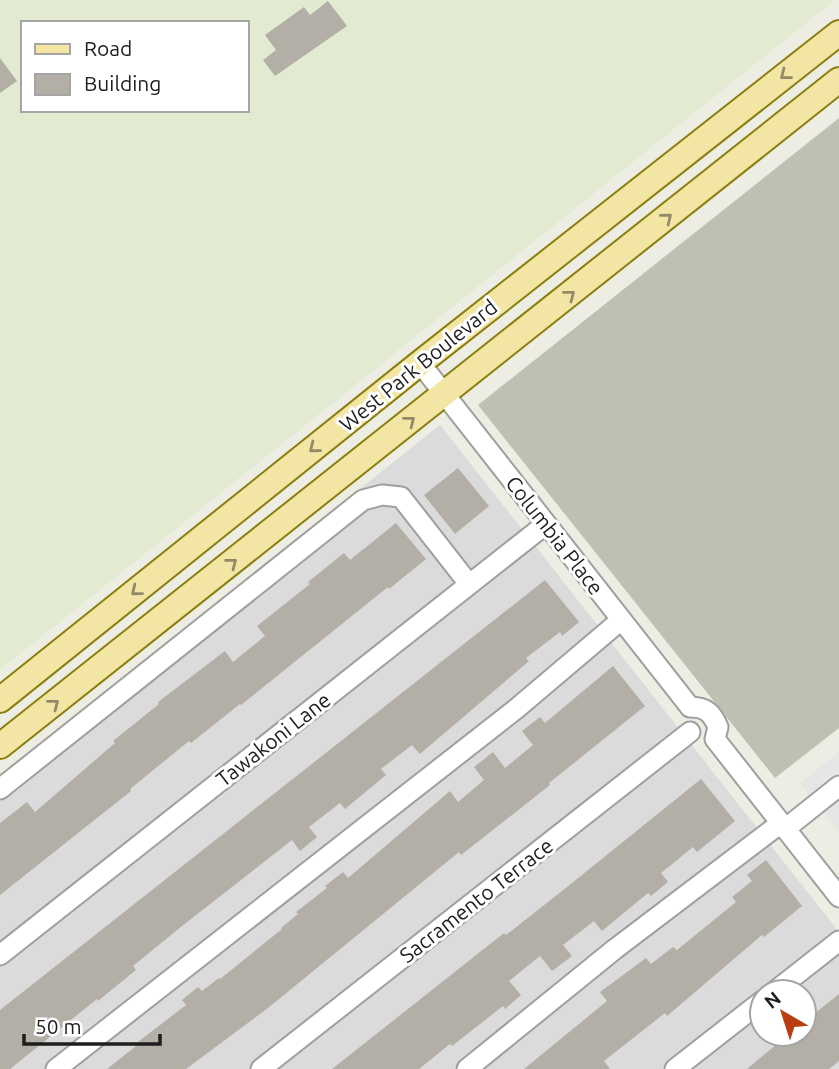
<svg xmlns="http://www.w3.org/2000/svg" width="839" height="1069" viewBox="0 0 839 1069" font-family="Ubuntu,sans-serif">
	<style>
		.residential { fill: #dbdbdb; fill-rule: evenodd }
		.construction { fill: #bdc1b1 }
		.farmland { fill: #e2ebd1; fill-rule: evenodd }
		.parking { fill: #e6e6e6 }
		.building { fill: #b3afa7 }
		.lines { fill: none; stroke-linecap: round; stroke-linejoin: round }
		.minor-casing { stroke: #9f9f9f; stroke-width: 23 }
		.major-casing { stroke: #897f0e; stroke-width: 28 }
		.minor { stroke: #fff; stroke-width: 19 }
		.major { stroke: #f3e5a4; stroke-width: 24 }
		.oneway { stroke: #938b68 }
		.labels { text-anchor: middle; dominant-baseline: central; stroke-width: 6; stroke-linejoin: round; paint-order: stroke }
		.street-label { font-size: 21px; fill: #1e1e1e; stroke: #fff }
	</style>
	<rect width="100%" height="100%" fill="#eeede4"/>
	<!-- residential -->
	<path class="residential" d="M 440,425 L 839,932 L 839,1069 L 0,1069 L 0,776 ZM 762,992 L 804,992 L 804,1034 L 762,1034 Z"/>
	<!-- construction -->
	<path class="construction" d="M 839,118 L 839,728 L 775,778 L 478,405 Z"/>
	<!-- farmland -->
	<path class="farmland" d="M 0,0 L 835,0 L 0,670 ZM 23,23 L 247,23 L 247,110 L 23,110 Z"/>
	<!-- parking -->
	<path class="parking" d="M 839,752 L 839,833 L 800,783 Z"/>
	<!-- building -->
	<path class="building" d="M 328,1 L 347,26 L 275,76 L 263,60 L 276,50 L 265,35 L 304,7 L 310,15 Z
		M 0,58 L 17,81 L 0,93 Z
		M 458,468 L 489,506 L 455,534 L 424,495 Z
		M 396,523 L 426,559 L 389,589 L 388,587 L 241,705 L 240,704 L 191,743 L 189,741 L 130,789 L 131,791 L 0,895 L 0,823 L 27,802 L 35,812 L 115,743 L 113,741 L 159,704 L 158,702 L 225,651 L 233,662 L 265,636 L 257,626 L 310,584 L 308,582 L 344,553 L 350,560 Z
		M 545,580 L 579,622 L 562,636 L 560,632 L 526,658 L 529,661 L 420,754 L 412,745 L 381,769 L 386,775 L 345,809 L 340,803 L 309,827 L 317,837 L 300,851 L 292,840 L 182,926 L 133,966 L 136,970 L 98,1001 L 97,999 L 10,1069 L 0,1069 L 0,1010 Z
		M 613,666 L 645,706 L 549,783 L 550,785 L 512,815 L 461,855 L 459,852 L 268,1008 L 186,1069 L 107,1069 L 136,1046 L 134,1045 L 186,1005 L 182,1000 L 198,987 L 202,991 L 219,978 L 220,979 L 282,929 L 281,928 L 298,914 L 296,912 L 327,888 L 325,886 L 343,872 L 348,878 L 450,791 L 458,802 L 484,780 L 474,767 L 493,752 L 505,768 L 533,745 L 522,731 L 540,717 L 545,723 Z
		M 701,779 L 735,821 L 697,852 L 693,847 L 661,873 L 668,882 L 651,896 L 648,893 L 602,931 L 594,921 L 563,945 L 572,956 L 552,971 L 540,956 L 509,981 L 521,995 L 505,1009 L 503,1006 L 452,1046 L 450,1044 L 419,1069 L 332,1069 L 504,933 L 506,935 L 567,887 Z
		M 766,860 L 802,906 L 764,937 L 762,935 L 667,1016 L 665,1013 L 604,1061 L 610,1069 L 524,1069 L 607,1001 L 600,992 L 646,958 L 651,964 L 673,947 L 677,950 L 736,902 L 732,897 L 752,881 L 747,875 Z
		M 839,994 L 839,1061 L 829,1069 L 747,1069 L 789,1034 L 804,1034 L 804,1022 Z"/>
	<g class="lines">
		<defs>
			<path id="minor" d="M 420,363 L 690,707
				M 690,707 C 706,707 712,713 718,727 L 715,739
				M 715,739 L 839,897
				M 0,789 L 363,500 L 382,495 L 401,497 L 469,584
				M 785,829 L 839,786
				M 0,955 L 546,524
				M 774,992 L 839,941
				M 56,1069 L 516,709 L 621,620
				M 261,1069 L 690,732
				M 467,1069 L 615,949 L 781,823
				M 675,1069 L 762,1001"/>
			<path id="major" d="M 0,700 L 420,363 L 839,33
				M 0,746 L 839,80"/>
		</defs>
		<!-- minor casing -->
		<use href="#minor" class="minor-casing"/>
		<!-- major casing -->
		<use href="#major" class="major-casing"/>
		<!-- minor -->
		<use href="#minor" class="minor"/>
		<!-- major -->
		<use href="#major" class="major"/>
	</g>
	<!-- one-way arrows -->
	<defs><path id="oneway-chevron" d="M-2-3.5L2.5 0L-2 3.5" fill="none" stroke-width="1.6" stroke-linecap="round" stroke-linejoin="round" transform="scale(1.75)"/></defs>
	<g class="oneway">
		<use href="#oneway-chevron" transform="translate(785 75) rotate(142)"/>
		<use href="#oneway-chevron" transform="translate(667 218) rotate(-39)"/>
		<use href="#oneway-chevron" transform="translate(570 295) rotate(-38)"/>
		<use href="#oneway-chevron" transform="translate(410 421) rotate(-38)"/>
		<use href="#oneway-chevron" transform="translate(314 448) rotate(141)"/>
		<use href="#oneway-chevron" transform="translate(232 563) rotate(-38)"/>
		<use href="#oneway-chevron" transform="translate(136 591) rotate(141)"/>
		<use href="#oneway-chevron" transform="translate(54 704) rotate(-38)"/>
	</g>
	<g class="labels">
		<!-- street labels -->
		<g class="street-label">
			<text transform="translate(418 365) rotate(-39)">West Park Boulevard</text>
			<text transform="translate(555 535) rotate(52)">Columbia Place</text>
			<text transform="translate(273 739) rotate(-38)">Tawakoni Lane</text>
			<text transform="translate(476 900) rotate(-38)">Sacramento Terrace</text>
		</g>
	</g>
	<!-- legend -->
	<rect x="21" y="21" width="228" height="91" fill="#ffffff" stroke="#a5a5a5" stroke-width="2"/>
	<rect x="35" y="44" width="35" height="10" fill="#f3e5a4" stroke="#a5a5a5" stroke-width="2"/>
	<text x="84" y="56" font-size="21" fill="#1e1e1e">Road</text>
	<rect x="35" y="74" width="35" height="21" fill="#b3afa7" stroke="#a5a5a5" stroke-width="2"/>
	<text x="84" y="91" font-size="21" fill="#1e1e1e">Building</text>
	<!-- north arrow -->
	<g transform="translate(783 1013) rotate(321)"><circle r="33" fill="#ffffff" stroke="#a5a5a5" stroke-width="2"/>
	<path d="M0-5L12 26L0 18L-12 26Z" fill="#b83d13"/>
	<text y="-10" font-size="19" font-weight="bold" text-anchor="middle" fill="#1e1e1e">N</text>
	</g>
	<!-- scale -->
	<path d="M24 1034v10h136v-10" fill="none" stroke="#1e1e1e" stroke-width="3.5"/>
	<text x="35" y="1034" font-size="21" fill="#1e1e1e" stroke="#ffffff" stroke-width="5" paint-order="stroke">50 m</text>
</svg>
